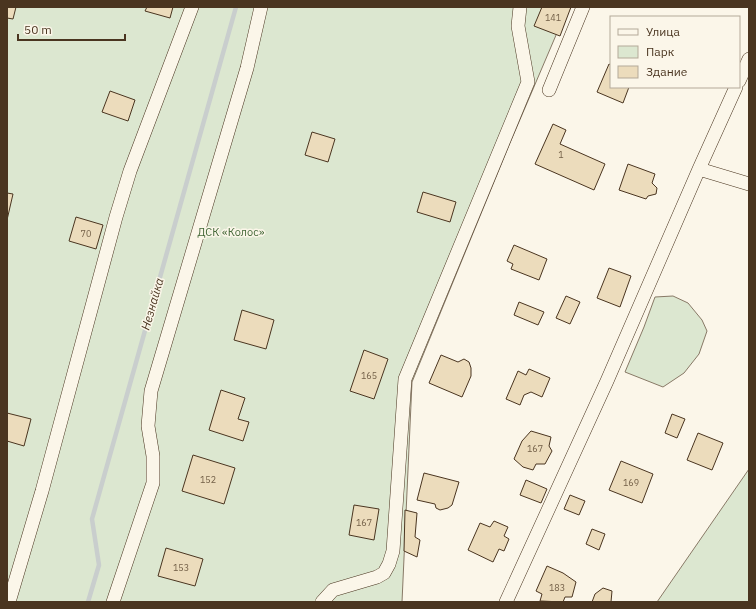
<svg xmlns="http://www.w3.org/2000/svg" width="756" height="609" viewBox="0 0 756 609" font-family="'IBM Plex Sans',sans-serif">
	<style>
		.green { fill: #dce7d0; stroke: #887966 }
		.lines { fill: none; stroke-linecap: round; stroke-linejoin: round }
		.stream { stroke: #c9cecd; stroke-width: 4.5 }
		.building { fill: #ecdcbc; stroke: #4a3520 }
		.street-casing { stroke: #4a3520; stroke-width: 14 }
		.street { stroke: #fbf6e9; stroke-width: 13 }
		.labels { text-anchor: middle; dominant-baseline: central; stroke-width: 3; stroke-linejoin: round; paint-order: stroke }
		.number-label { font-size: 9px; fill: #725f47 }
		.park-label { font-size: 11px; fill: #436837; stroke: #fbf6e9 }
		.water-label { font-size: 12px; font-style: italic; fill: #4a3520; stroke: #fbf6e9 }
	</style>
	<rect width="100%" height="100%" fill="#fbf6e9"/>
	<!-- green -->
	<path class="green" d="M 7,7 L 568,7 L 510,143 L 412,382 L 402,602 L 7,602 Z
		M 673,296 L 688,303 L 702,320 L 707,331 L 699,354 L 684,373 L 663,387 L 625,372 L 644,327 L 655,297 Z
		M 749,469 L 749,602 L 657,602 Z"/>
	<g class="lines">
		<!-- stream -->
		<path class="stream" d="M 88,602 L 99,565 L 92,519 L 236,7"/>
	</g>
	<!-- building -->
	<path class="building" d="M 7,7 L 16,7 L 13,19 L 7,18 Z
		M 147,7 L 173,7 L 170,18 L 145,11 Z
		M 542,7 L 571,7 L 560,36 L 534,26 Z
		M 609,64 L 611,65 L 611,87 L 629,87 L 623,103 L 597,92 Z
		M 110,91 L 135,100 L 128,121 L 102,112 Z
		M 553,124 L 566,130 L 560,144 L 605,164 L 594,190 L 535,164 Z
		M 312,132 L 335,139 L 328,162 L 305,155 Z
		M 628,164 L 655,174 L 652,183 L 657,188 L 656,194 L 648,196 L 646,199 L 619,190 Z
		M 423,192 L 456,202 L 450,222 L 417,212 Z
		M 7,193 L 13,194 L 7,220 Z
		M 76,217 L 103,225 L 96,249 L 69,241 Z
		M 514,245 L 547,259 L 539,280 L 511,269 L 513,264 L 507,261 Z
		M 609,268 L 631,276 L 620,307 L 597,298 Z
		M 566,296 L 580,302 L 570,324 L 556,318 Z
		M 519,302 L 544,312 L 538,325 L 514,315 Z
		M 242,310 L 274,320 L 266,349 L 234,340 Z
		M 364,350 L 388,359 L 374,399 L 350,391 Z
		M 441,355 L 458,362 L 464,359 L 469,362 L 471,368 L 471,376 L 462,397 L 429,383 Z
		M 529,369 L 550,378 L 542,397 L 531,392 L 524,395 L 520,405 L 506,399 L 518,371 L 526,375 Z
		M 221,390 L 245,398 L 238,419 L 249,422 L 243,441 L 209,430 Z
		M 7,413 L 31,419 L 24,446 L 7,441 Z
		M 672,414 L 685,419 L 677,438 L 665,433 Z
		M 531,431 L 551,437 L 549,446 L 552,451 L 545,464 L 536,464 L 533,470 L 523,467 L 514,459 L 522,441 Z
		M 698,433 L 723,443 L 712,470 L 687,460 Z
		M 193,455 L 235,468 L 224,504 L 182,491 Z
		M 621,461 L 653,474 L 642,503 L 609,490 Z
		M 424,473 L 459,482 L 452,505 L 448,508 L 440,510 L 436,508 L 435,504 L 417,500 Z
		M 526,480 L 547,489 L 541,503 L 520,495 Z
		M 570,495 L 585,501 L 579,515 L 564,509 Z
		M 354,505 L 379,509 L 374,540 L 349,535 Z
		M 405,510 L 417,513 L 415,537 L 420,540 L 417,557 L 404,551 Z
		M 494,521 L 508,527 L 504,536 L 509,539 L 504,551 L 499,549 L 493,562 L 468,550 L 480,523 L 490,527 Z
		M 592,529 L 605,534 L 599,550 L 586,544 Z
		M 166,548 L 203,559 L 195,586 L 158,576 Z
		M 547,566 L 563,573 L 576,582 L 572,597 L 565,597 L 563,602 L 540,601 L 542,594 L 536,591 Z
		M 603,588 L 612,591 L 611,602 L 592,602 L 595,594 Z"/>
	<g class="lines">
		<defs>
			<path id="street" d="M 739,81 L 749,59
				M 549,90 L 583,7
				M 699,169 L 749,184
				M 9,602 L 42,491 L 116,217 L 130,171 L 192,7
				M 113,602 L 153,483 L 153,456 L 148,426 L 151,391 L 247,68 L 261,7
				M 322,602 L 333,590 L 377,577 L 384,573 L 389,564 L 393,551 L 405,379 L 528,82 L 518,26 L 520,7
				M 506,602 L 607,381 L 699,169 L 736,87"/>
		</defs>
		<!-- street casing -->
		<use href="#street" class="street-casing"/>
		<!-- street -->
		<use href="#street" class="street"/>
	</g>
	<g class="labels">
		<!-- number labels -->
		<g class="number-label">
			<text x="553" y="17">141</text>
			<text x="561" y="154">1</text>
			<text x="86" y="233">70</text>
			<text x="369" y="375">165</text>
			<text x="535" y="448">167</text>
			<text x="208" y="479">152</text>
			<text x="631" y="482">169</text>
			<text x="364" y="522">167</text>
			<text x="181" y="567">153</text>
			<text x="557" y="587">183</text>
		</g>
		<!-- park labels -->
		<g class="park-label">
			<text x="231" y="232">ДСК «Колос»</text>
		</g>
		<!-- water labels -->
		<g class="water-label">
			<text transform="translate(152 304) rotate(-74)">Незнайка</text>
		</g>
	</g>
	<!-- border -->
	<rect width="756" height="609" fill="none" stroke="#4a3520" stroke-width="16"/>
	<!-- legend -->
	<rect x="610" y="16" width="130" height="72" fill="#fbf6e9" stroke="#b4a999"/>
	<rect x="618" y="29" width="20" height="6" fill="#fbf6e9" stroke="#b4a999"/>
	<text x="646" y="36" font-size="12" fill="#4a3520">Улица</text>
	<rect x="618" y="46" width="20" height="12" fill="#dce7d0" stroke="#b4a999"/>
	<text x="646" y="56" font-size="12" fill="#4a3520">Парк</text>
	<rect x="618" y="66" width="20" height="12" fill="#ecdcbc" stroke="#b4a999"/>
	<text x="646" y="76" font-size="12" fill="#4a3520">Здание</text>
	<!-- scale -->
	<path d="M18 34v6h107v-6" fill="none" stroke="#4a3520" stroke-width="2"/>
	<text x="24" y="34" font-size="12" fill="#4a3520" stroke="#fbf6e9" stroke-width="3" paint-order="stroke">50 m</text>
</svg>
